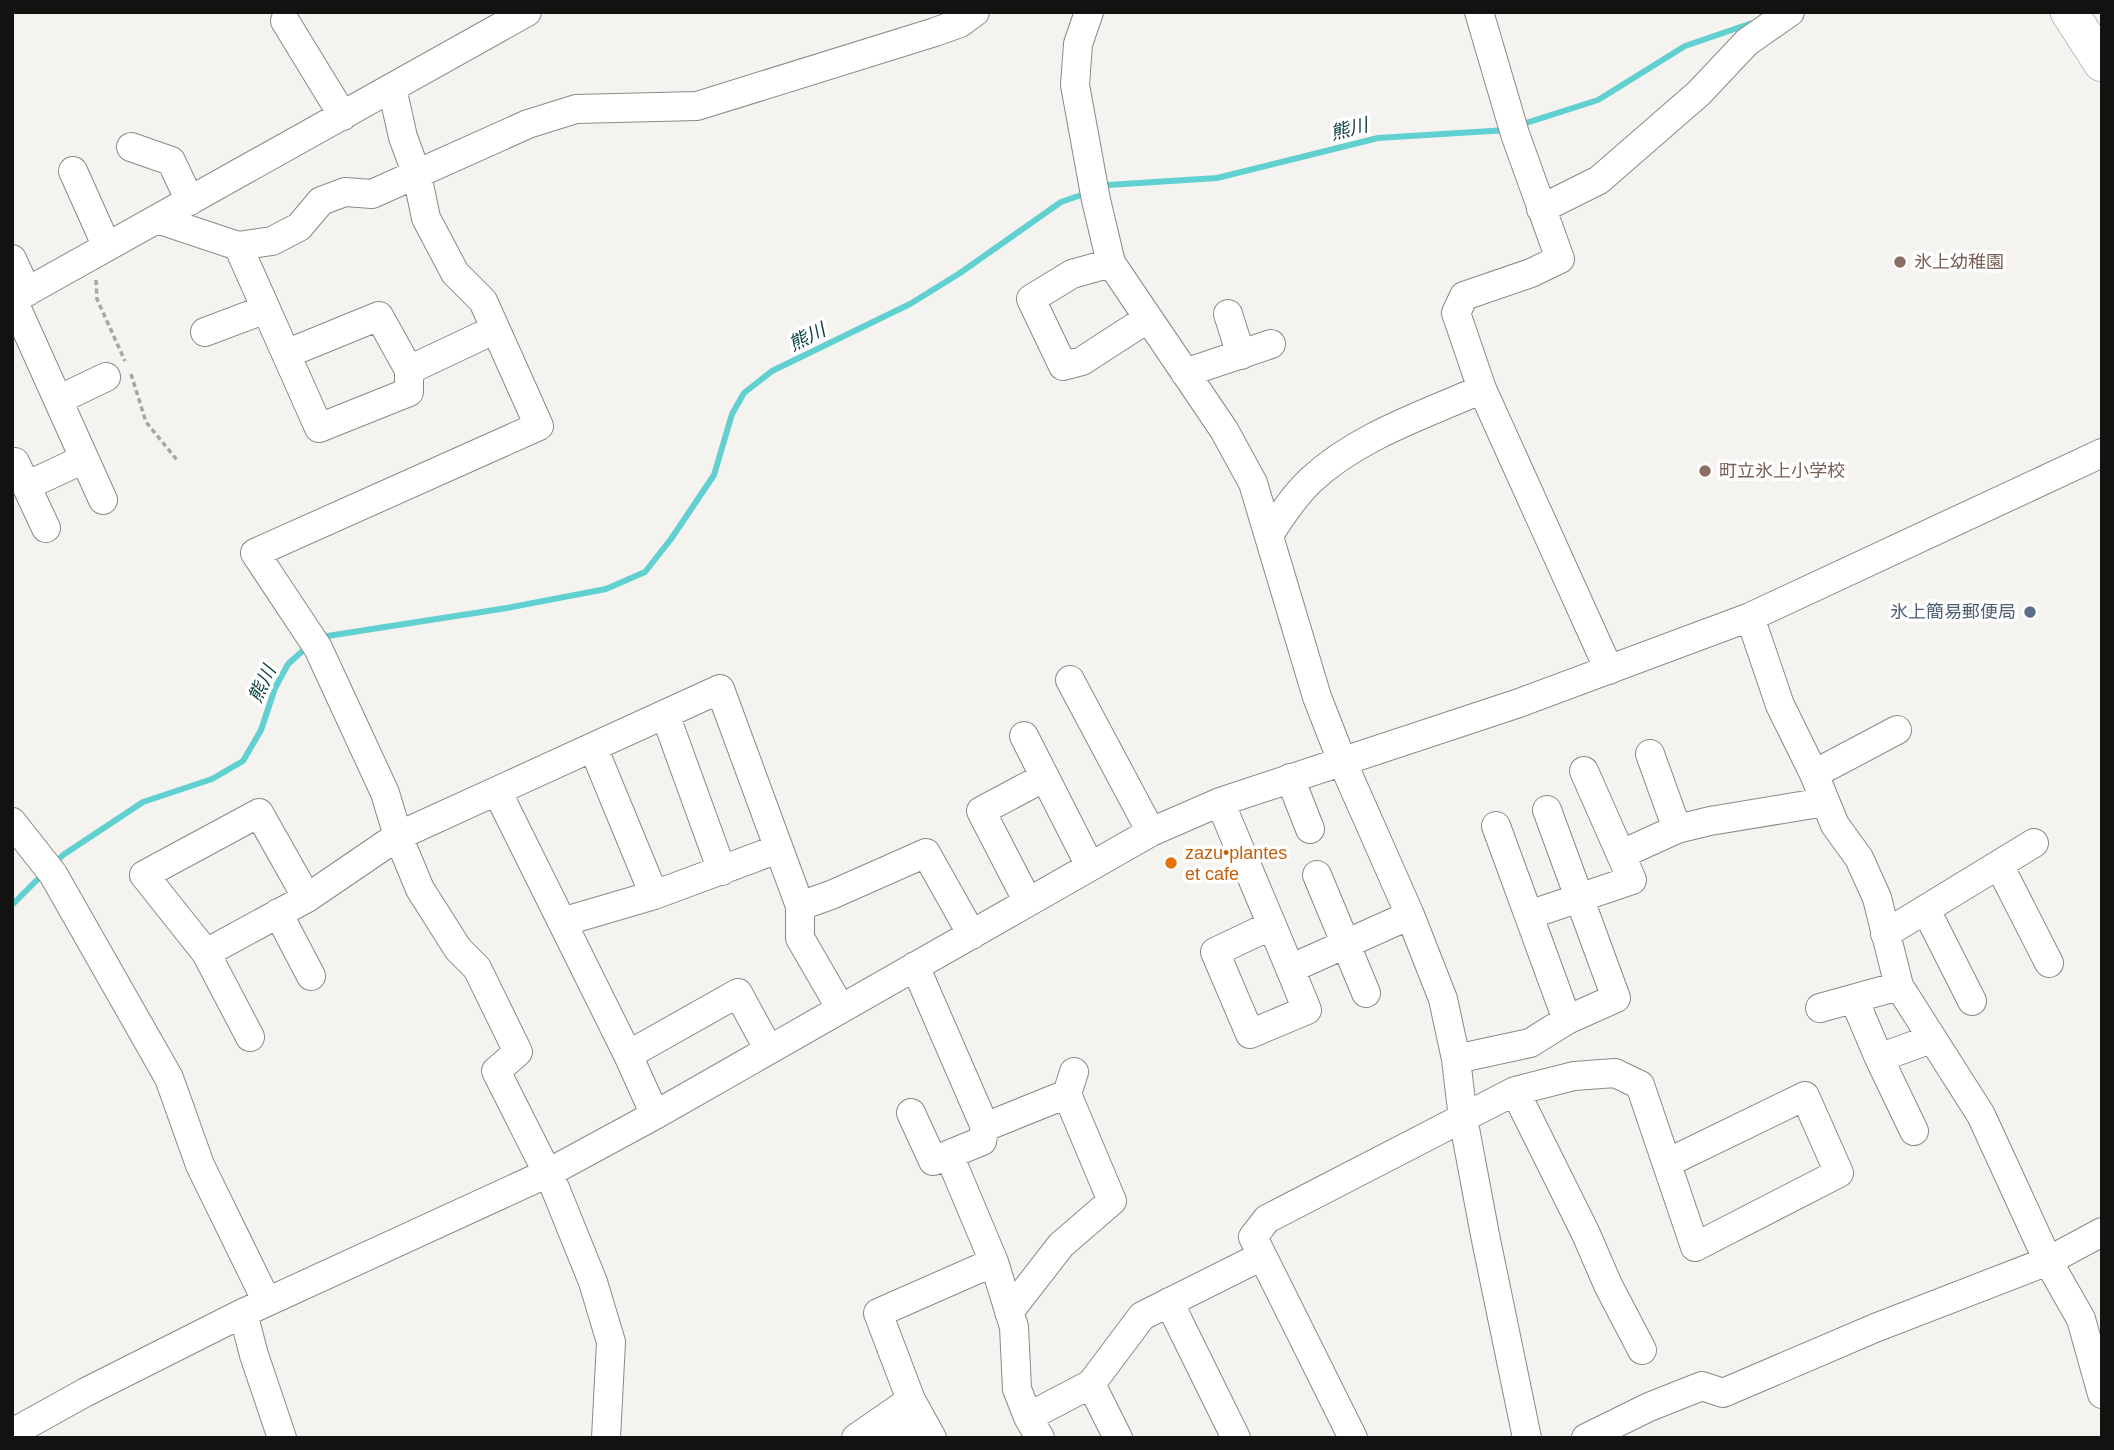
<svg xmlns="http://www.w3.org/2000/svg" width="2114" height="1450" viewBox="0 0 2114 1450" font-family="Arial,'Noto Sans JP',sans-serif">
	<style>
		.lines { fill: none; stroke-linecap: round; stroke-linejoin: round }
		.stream { stroke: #61d0d0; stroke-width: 6 }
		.minor-casing { stroke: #8b8986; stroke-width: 30 }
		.major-casing { stroke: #8b8986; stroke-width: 38 }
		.path { stroke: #a8a6a4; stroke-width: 3.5; stroke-dasharray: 5 3.5; stroke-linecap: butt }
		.minor { stroke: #fff; stroke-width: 28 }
		.major { stroke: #fff; stroke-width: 37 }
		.education-dot { fill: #8d6e63; stroke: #fff; stroke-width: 2.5 }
		.service-dot { fill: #5c6f8a; stroke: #fff; stroke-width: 2.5 }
		.food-dot { fill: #e8710a; stroke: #fff; stroke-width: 2.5 }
		.labels { text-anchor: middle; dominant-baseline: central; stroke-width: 7; stroke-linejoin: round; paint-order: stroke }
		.education-label { font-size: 18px; fill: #785e54; stroke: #fff; text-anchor: start }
		.service-label { font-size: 18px; fill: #4e5e75; stroke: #fff; text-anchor: end }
		.food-label { font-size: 18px; fill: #c56008; stroke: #fff; text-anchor: start }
		.water-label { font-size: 19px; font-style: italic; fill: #073d3d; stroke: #fff }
	</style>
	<rect width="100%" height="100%" fill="#f5f3f0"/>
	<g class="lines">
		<!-- stream -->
		<path class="stream" d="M 1520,125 L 1598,100 L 1685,46 L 1752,23
			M 1100,188 L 1108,185 L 1217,178 L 1378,138 L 1507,130
			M 321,637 L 507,608 L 606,589 L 645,572 L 671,539 L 714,475 L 732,414 L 744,393 L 772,371 L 910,304 L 960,273 L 1061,202 L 1087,193
			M 54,864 L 63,855 L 143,802 L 212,779 L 243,761 L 261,730 L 275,688 L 288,664 L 307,647
			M 12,905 L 43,874"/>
		<defs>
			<path id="minor" d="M 1089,12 L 1078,44 L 1075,85 L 1096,200 L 1111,263 L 1224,430 L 1253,483 L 1317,697 L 1342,761 L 1410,915 L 1443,999 L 1456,1059 L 1463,1118 L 1485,1235 L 1527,1438
				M 1479,12 L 1515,134 L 1560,259 L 1531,273 L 1464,296 L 1456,313 L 1482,389 L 1609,670
				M 285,21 L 343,116
				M 392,88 L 403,137 L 417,175 L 426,218 L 455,273 L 483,301 L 539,426 L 255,553 L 318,648 L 385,793 L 398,836 L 420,889 L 458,949 L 477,968 L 518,1052 L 496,1071 L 555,1188 L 593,1282 L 611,1342 L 606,1438
				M 131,147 L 171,161 L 190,201
				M 73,171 L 107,247
				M 1541,209 L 1599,180 L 1699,93 L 1747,42 L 1790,12
				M 157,219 L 238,246 L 319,428 L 409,392 L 409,370 L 481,336
				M 238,246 L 272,241 L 299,227 L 321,201 L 345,192 L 372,194 L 528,124 L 576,109 L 697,106 L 935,32 L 960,23 L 975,12
				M 12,259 L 27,292
				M 1111,263 L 1072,274 L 1031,299 L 1063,366 L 1082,361 L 1147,319
				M 12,300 L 527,12
				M 13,300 L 103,500
				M 1228,314 L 1241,355
				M 205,332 L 266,309
				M 286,354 L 379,316 L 409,370
				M 1185,373 L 1271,344
				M 58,400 L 106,377
				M 15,462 L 46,528
				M 26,486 L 84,459
				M 1269,535 C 1281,516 1294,496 1311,480 C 1358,436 1424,415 1482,389
				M 1750,617 L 1780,705 L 1814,774 L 1835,825 L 1859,858 L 1877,898 L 1899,986 L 1981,1115 L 2048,1261 L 2081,1319 L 2102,1394
				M 1070,680 L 1151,832
				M 665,714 L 722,871
				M 1024,736 L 1090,866
				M 593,747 L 654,895
				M 1650,754 L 1677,829
				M 1814,774 L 1897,730
				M 1290,778 L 1310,829
				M 497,791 L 628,1055 L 655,1115
				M 1220,802 C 1249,871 1279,941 1307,1010 L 1250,1034 L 1215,952 L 1272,925
				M 12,822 L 53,874 L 169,1078 L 200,1165 L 267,1302
				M 1496,826 L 1567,1020
				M 1622,854 L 1677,829 L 1710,821 L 1825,802
				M 1999,865 L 2049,963
				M 1317,875 L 1366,993
				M 1028,902 L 981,811 L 1045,777
				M 800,906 L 831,895 L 926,853 L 972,935
				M 1926,910 L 1972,1001
				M 278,913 L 311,976
				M 1529,915 L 1632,880 L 1584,771
				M 562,922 L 654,895 L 778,849
				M 1885,934 L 2034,843
				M 206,953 L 307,898 L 398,836 L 720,689 L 800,906 L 800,938 L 841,1009
				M 915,966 L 985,1127
				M 1290,969 L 1410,915
				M 1854,999 L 1879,1058 L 1914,1131
				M 1820,1008 L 1899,986
				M 250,1037 L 206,953 L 144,875 L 259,813 L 307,898
				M 628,1055 L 738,993 L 769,1050
				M 1879,1058 L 1931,1039
				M 1456,1059 L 1530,1043 L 1567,1020 L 1616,998 L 1547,810
				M 1515,1091 L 1586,1234 L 1608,1285 L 1642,1350
				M 911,1113 L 933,1161 L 982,1141 L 985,1127 L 1067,1094 L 1074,1072
				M 949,1155 L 994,1262 L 1014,1327 L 1017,1389 L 1028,1417 L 1040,1438
				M 1169,1302 L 1236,1438
				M 1009,1312 L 1061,1245 L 1112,1201 L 1067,1094
				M 243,1313 L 254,1355 L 282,1438
				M 911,1400 L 932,1438
				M 1028,1417 L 1091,1384
				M 12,1433 L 86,1392 L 243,1313 L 548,1173 L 655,1115 L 1151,832 L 1220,802 L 1519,703 L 1750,617 L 2102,453
				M 856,1438 L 911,1400 L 878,1313 L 994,1262
				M 893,1438 L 921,1418
				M 1118,1438 L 1091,1384 L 1142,1316 L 1262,1256
				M 1353,1438 L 1253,1237 L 1267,1219 L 1515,1091 L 1574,1076 L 1615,1073 L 1640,1085 L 1695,1247 L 1839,1173 L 1805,1096 L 1667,1163
				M 1586,1438 L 1649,1407 L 1702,1386 L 1723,1393 L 1875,1328 L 2048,1261 L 2102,1232"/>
			<path id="major" d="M 2069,12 L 2102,63"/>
		</defs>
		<!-- minor casing -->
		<use href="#minor" class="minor-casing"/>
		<!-- major casing -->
		<use href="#major" class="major-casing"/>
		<!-- path -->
		<path class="path" d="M 96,280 L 97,299 L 125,361
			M 131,374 L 146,422 L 177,460"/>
		<!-- minor -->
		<use href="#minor" class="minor"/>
		<!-- major -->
		<use href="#major" class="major"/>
	</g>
	<!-- markers -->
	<g class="education-dot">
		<circle cx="1900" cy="262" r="7"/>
		<circle cx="1705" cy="471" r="7"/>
	</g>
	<circle class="service-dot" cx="2030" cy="612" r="7"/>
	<circle class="food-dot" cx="1171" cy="863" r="7"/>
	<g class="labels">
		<!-- education labels -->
		<g class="education-label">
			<text x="1914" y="262">氷上幼稚園</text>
			<text x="1719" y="471">町立氷上小学校</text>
		</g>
		<!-- service labels -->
		<g class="service-label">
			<text x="2016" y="612">氷上簡易郵便局</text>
		</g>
		<!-- food labels -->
		<g class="food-label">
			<text x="1185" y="853">zazu•plantes<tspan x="1185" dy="21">et cafe</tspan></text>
		</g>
		<!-- water labels -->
		<g class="water-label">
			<text transform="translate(1349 129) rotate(-14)">熊川</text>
			<text transform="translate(807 337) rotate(-26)">熊川</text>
			<text transform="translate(262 684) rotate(-65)">熊川</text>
		</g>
	</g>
	<!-- border -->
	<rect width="2114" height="1450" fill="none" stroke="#131211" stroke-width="28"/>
</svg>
